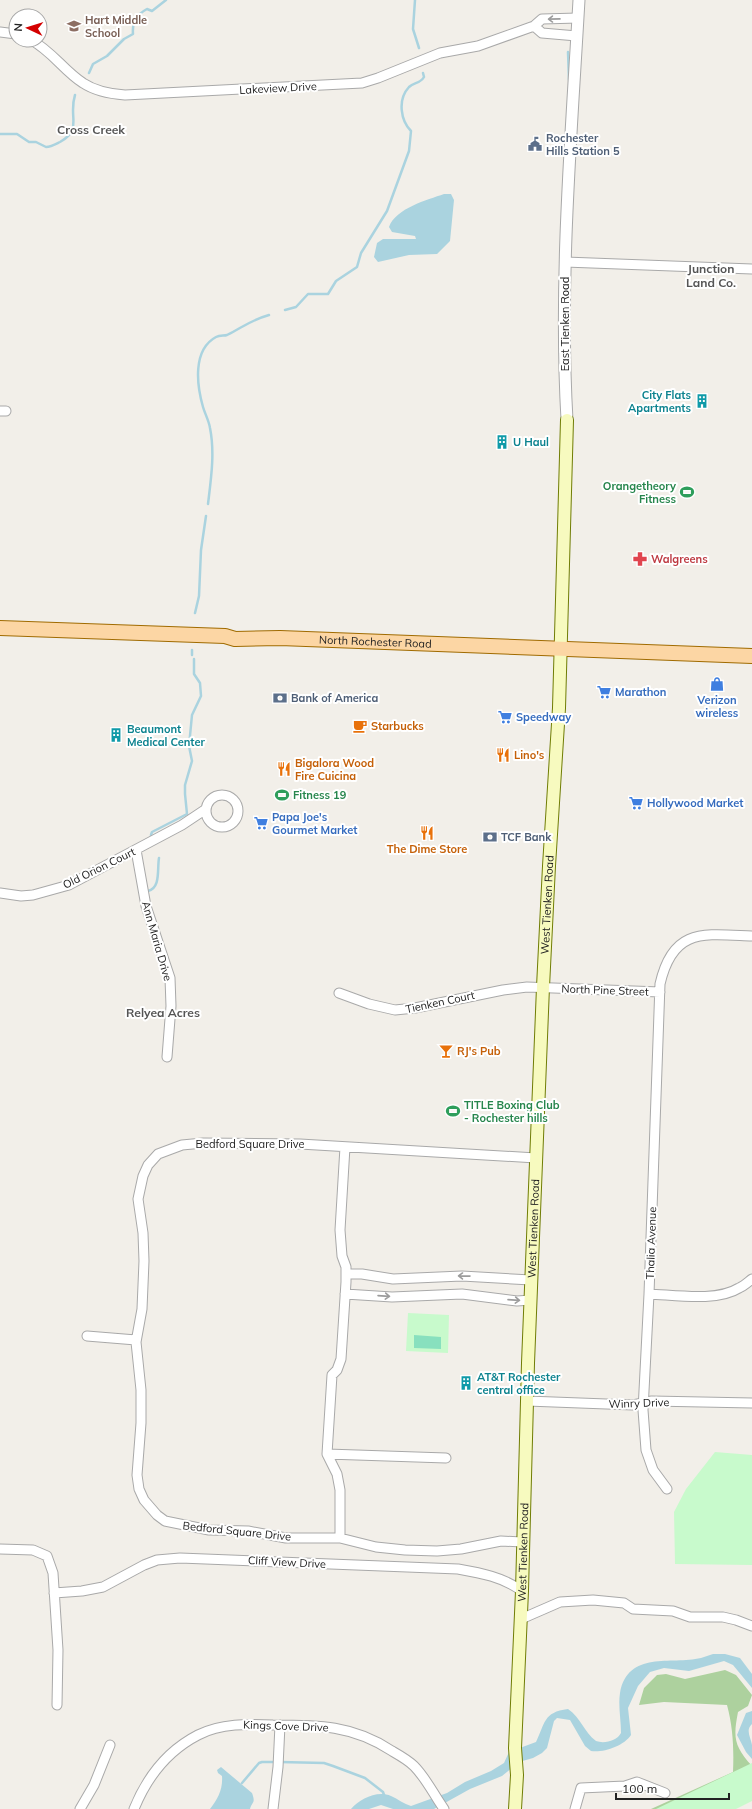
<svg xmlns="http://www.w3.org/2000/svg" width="752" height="1809" viewBox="0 0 752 1809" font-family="Mulish,sans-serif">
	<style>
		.forest { fill: #add19e }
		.park { fill: #c8facc }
		.pitch { fill: #88e0be }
		.water { fill: #aad3df }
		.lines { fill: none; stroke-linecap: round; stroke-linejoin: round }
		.stream { stroke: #aad3df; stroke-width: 2.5 }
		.minor-casing { stroke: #a9a9a9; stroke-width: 11 }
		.tertiary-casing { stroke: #a9a9a9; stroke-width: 13 }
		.secondary-casing { stroke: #707d05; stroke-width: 14 }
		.primary-casing { stroke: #a06b00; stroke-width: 16 }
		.minor { stroke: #fff; stroke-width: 9 }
		.tertiary { stroke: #fff; stroke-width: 11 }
		.secondary { stroke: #f7fabf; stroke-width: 12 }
		.primary { stroke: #fcd6a4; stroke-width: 14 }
		.oneway { stroke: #9c9c9c }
		.labels { text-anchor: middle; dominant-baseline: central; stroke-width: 4; stroke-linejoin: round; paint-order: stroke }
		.education-label { font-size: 11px; font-weight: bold; fill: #785e54; stroke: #fff; text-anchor: start }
		.street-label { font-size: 11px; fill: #222; stroke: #fff }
		.service-label { font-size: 11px; font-weight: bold; fill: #4e5e75; stroke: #fff; text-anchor: start }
		.culture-label { font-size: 11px; font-weight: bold; fill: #0d838f; stroke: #fff; text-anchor: start }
		.leisure-label { font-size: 11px; font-weight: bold; fill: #27864d; stroke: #fff; text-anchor: start }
		.health-label { font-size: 11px; font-weight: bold; fill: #be3a42; stroke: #fff; text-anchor: start }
		.shop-label { font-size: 11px; font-weight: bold; fill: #366cbe; stroke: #fff; text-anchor: start }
		.food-label { font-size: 11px; font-weight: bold; fill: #c56008; stroke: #fff; text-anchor: start }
		.neighbourhood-label { font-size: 12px; font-weight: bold; fill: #555; stroke: #fff }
	</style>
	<rect width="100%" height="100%" fill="#f2efe9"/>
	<!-- forest -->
	<path class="forest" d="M 725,1670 L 736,1675 L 752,1695 L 748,1706 L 738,1712 C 733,1738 734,1746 752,1766 L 726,1809 L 651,1809 L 733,1772 C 734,1749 733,1727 727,1705 L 664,1702 L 639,1705 L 644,1688 L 657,1675 L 666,1674 L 685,1679 Z"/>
	<!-- park -->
	<path class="park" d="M 408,1313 L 449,1315 L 448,1353 L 406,1351 Z
		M 715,1452 L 752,1455 L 752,1565 L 675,1564 L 674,1512 L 686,1489 Z
		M 752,1763 L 752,1801 L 736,1809 L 656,1809 Z"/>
	<!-- pitch -->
	<path class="pitch" d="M 414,1335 L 441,1337 L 441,1349 L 414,1348 Z"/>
	<!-- water -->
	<path class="water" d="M 444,194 L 451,194 L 454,200 L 450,241 L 437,254 L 409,255 L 378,262 L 374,257 L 377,243 L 383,239 L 416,239 L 415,236 L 392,232 L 389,227 C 396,208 427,200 444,194 Z
		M 713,1654 L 725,1654 L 740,1658 L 752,1674 L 752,1688 L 733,1665 L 724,1661 L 689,1671 L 664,1668 L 650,1672 L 638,1686 L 628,1708 L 631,1735 C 624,1746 603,1753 591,1751 L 585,1746 L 570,1720 L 557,1718 L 554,1721 L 547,1748 L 542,1753 L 533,1758 L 519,1762 L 502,1776 L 470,1789 L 434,1809 L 393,1809 L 381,1805 L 369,1809 L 351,1809 C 360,1799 377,1790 391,1796 C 398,1799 404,1804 411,1806 L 447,1793 L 465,1782 L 491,1771 L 504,1763 L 509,1752 L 536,1742 C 545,1724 543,1712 568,1709 C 581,1718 584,1732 596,1741 C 604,1744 617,1741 621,1733 C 621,1720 618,1705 620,1693 C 628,1650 671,1665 701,1658 C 705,1657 709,1655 713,1654 Z
		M 752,1711 L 752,1724 C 745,1730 751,1738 752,1745 C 752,1750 752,1755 752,1759 L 746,1752 L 737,1735 L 746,1713 Z
		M 221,1767 L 252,1793 C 256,1804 252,1801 250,1809 L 210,1809 C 218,1799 223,1789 222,1776 L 218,1773 L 217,1770 Z"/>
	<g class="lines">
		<!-- stream -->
		<path class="stream" d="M 415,0 L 413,29 L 419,48
			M 568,52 L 569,80
			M 89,73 L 93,64 L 107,56 L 124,39 L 133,34 C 132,22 136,15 147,9 L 152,11 L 166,0
			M 0,134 L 17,134 L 29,142 L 36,142 L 46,147 C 51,147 56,144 60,142 C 83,129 68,117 75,95
			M 285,310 L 296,307 L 308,294 L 328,294 L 336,281 L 357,267 L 361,253 L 387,211 L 409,151 L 411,131 C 401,121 397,100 409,87 C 414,82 420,84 424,77 L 423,73
			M 208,504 C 211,479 215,453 210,428 C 209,421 205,414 203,407 C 197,386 192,350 216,337 C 220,335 224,336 227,335 C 243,327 251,320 269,315
			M 195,613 L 199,596 L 201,550 L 206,516
			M 192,655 L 192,650
			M 151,835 L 152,832 L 187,814 L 185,794 L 185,785 L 192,761 L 189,746 L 192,715 L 201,696 L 200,683 L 194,674 L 194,659
			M 148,891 C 161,888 157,869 159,858
			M 280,1762 L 324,1763 L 333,1766 L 365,1778 L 383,1792 L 384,1795
			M 242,1783 L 259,1763 L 262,1762 L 275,1762"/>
		<defs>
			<path id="minor" d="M 534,26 L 542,33 L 577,36
				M 0,32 L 16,34
				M 31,40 C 52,51 64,71 83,83 C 95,91 111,94 125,95 L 362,83 L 378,78 L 440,53 L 478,46 L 534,26 L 542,19 L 578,18
				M 565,262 L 752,269
				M 0,411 L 6,411
				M206 811a16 16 0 1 1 32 0a16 16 0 1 1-32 0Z
				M 136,850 L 146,906 L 170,978 L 171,1006 L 167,1057
				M 0,893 L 21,896 L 33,895 L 69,885 L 182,825 L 206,809
				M 339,993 L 369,1004 L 395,1010 L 415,1008 L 503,990 L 527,987 L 660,992
				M 346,1274 L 362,1274 L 393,1279 L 462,1276 L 531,1280
				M 345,1294 L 392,1297 L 462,1294 L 517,1301 L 531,1300
				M 649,1294 C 675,1295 717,1302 739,1288 C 744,1286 748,1282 752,1279
				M 87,1336 L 136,1340
				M 527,1401 L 633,1405 L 652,1401 L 752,1403
				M 327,1454 L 446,1458
				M 667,1489 L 653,1470 L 646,1450 L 643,1410 L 649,1294 L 660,984 C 673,927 704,934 752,936
				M 340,1538 L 340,1490 L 337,1474 L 327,1454 L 332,1375 L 337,1370 L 341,1359 L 346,1282 L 346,1267 L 342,1256 L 340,1230 L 345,1147
				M 522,1542 L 501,1541 L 461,1549 L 437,1551 L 405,1550 L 376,1547 L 340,1538 L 286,1538 L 248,1531 L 209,1530 L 165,1521 L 157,1515 L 144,1500 L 139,1489 L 137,1475 L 141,1423 L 141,1390 L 136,1342 L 142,1309 L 144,1261 L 143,1233 L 138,1199 L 143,1176 L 148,1165 L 158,1154 L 182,1145 L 203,1143 L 300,1144 L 536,1158
				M 0,1549 L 33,1550 L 47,1556 L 53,1573 L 58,1650 L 57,1705
				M 54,1593 L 82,1591 L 103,1587 L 144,1565 L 157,1560 L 180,1558 L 458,1569 C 481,1573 503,1577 522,1591
				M 521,1619 L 560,1602 L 593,1600 L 624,1603 L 633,1609 L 673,1611 L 690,1617 L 723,1617 L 736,1620 L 752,1626
				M 80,1809 L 94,1785 L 110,1745
				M 134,1809 C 147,1777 167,1751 198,1735 C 221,1723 248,1724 273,1725 C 318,1725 353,1725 392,1751 C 399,1755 408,1760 414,1766 C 426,1778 434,1795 444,1809
				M 273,1809 L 278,1767 L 280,1725
				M 575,1809 L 581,1788 L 625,1786 L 637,1782 L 665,1793"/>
			<path id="tertiary" d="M 567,420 C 559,280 571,140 579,0"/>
			<g id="secondary">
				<path id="s1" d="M 515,1809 L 517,1775 L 515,1748 L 522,1591 L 528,1363 L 543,987 L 549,866 L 559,708 L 567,420"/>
			</g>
			<g id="primary">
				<path id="s2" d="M 0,628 L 225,636 L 235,639 L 280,638 L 752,656"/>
			</g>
		</defs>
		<!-- minor casing -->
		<use href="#minor" class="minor-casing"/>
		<!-- tertiary casing -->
		<use href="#tertiary" class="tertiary-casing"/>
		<!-- secondary casing -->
		<use href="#secondary" class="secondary-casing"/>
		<!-- primary casing -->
		<use href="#primary" class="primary-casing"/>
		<!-- minor -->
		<use href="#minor" class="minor"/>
		<!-- tertiary -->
		<use href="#tertiary" class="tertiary"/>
		<!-- secondary -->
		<use href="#secondary" class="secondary"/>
		<!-- primary -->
		<use href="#primary" class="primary"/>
	</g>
	<!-- one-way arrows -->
	<defs><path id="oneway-shaft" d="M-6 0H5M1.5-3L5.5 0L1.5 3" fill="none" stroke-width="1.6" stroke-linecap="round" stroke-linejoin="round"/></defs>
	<g class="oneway">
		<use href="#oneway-shaft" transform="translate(554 19) rotate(179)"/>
		<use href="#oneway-shaft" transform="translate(464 1276) rotate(-179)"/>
		<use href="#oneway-shaft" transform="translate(384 1296) rotate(4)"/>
		<use href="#oneway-shaft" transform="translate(514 1300) rotate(4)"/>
	</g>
	<!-- icons -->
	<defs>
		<symbol id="school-bare" viewBox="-9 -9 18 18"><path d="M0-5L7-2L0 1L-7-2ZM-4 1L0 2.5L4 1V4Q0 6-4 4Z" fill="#8d6e63" stroke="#fff" stroke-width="2.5" paint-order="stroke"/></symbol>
		<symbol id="civic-bare" viewBox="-9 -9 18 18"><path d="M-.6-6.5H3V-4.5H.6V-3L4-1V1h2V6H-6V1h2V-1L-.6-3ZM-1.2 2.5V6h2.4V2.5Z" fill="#5c6f8a" stroke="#fff" stroke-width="2.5" paint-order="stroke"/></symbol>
		<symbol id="building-bare" viewBox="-9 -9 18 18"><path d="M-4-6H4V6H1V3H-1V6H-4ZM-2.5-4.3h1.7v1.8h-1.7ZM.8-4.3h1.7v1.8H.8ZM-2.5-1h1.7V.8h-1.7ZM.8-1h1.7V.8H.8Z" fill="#0f9aa8" stroke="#fff" stroke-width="2.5" paint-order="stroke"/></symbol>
		<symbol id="stadium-bare" viewBox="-9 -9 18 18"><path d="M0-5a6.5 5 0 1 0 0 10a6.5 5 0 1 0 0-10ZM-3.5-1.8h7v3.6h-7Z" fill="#2e9e5b" stroke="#fff" stroke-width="2.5" paint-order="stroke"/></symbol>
		<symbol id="pharmacy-bare" viewBox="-9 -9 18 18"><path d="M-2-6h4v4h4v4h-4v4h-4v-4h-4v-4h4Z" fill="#e0444e" stroke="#fff" stroke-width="2.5" paint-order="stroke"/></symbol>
		<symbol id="shop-bare" viewBox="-9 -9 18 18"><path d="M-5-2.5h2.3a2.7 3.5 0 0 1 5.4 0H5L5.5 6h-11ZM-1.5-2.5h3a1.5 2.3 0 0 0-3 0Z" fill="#3f7fe0" stroke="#fff" stroke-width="2.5" paint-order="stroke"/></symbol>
		<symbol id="supermarket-bare" viewBox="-9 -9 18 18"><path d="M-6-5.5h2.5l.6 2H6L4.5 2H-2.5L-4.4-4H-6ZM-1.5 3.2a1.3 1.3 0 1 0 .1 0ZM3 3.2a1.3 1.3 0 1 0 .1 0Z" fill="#3f7fe0" stroke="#fff" stroke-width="2.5" paint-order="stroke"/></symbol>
		<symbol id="bank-bare" viewBox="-9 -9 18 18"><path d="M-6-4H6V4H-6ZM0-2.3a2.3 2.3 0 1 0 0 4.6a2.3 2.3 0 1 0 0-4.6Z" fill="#5c6f8a" stroke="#fff" stroke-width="2.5" paint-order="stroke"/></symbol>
		<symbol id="cafe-bare" viewBox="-9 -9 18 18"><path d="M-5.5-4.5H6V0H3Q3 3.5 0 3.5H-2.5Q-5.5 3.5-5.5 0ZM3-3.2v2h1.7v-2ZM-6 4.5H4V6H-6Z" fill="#e8710a" stroke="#fff" stroke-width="2.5" paint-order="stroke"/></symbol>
		<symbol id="restaurant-bare" viewBox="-9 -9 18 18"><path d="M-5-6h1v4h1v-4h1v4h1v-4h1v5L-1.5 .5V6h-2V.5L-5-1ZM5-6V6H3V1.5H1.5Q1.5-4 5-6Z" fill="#e8710a" stroke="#fff" stroke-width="2.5" paint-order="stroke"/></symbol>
		<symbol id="bar-bare" viewBox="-9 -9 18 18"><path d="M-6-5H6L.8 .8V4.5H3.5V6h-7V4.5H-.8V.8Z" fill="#e8710a" stroke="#fff" stroke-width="2.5" paint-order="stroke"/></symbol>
	</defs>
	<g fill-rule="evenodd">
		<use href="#school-bare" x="64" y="16" width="20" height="20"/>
		<use href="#civic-bare" x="525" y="134" width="20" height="20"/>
		<use href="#building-bare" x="692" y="391" width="20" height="20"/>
		<use href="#building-bare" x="492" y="432" width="20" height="20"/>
		<use href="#stadium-bare" x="677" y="482" width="20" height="20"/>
		<use href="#pharmacy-bare" x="630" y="549" width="20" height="20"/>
		<use href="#shop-bare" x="707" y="674" width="20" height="20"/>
		<use href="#supermarket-bare" x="594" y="682" width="20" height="20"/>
		<use href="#bank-bare" x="270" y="688" width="20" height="20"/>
		<use href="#supermarket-bare" x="495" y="707" width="20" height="20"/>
		<use href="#cafe-bare" x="350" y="716" width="20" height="20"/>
		<use href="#building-bare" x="106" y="725" width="20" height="20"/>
		<use href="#restaurant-bare" x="493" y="745" width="20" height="20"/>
		<use href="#restaurant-bare" x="274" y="759" width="20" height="20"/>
		<use href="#stadium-bare" x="272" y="785" width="20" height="20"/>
		<use href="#supermarket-bare" x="626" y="793" width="20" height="20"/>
		<use href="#supermarket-bare" x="251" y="813" width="20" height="20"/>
		<use href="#restaurant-bare" x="417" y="823" width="20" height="20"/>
		<use href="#bank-bare" x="480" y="827" width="20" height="20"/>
		<use href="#bar-bare" x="436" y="1041" width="20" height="20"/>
		<use href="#stadium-bare" x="443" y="1101" width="20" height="20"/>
		<use href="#building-bare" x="456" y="1373" width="20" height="20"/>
	</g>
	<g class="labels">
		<!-- education labels -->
		<g class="education-label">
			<text x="85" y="20">Hart Middle<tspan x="85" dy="13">School</tspan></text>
		</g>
		<!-- street labels -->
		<g class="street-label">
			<text transform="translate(278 88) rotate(-3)">Lakeview Drive</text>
			<text transform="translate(565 324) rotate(-90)">East Tienken Road</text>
			<text stroke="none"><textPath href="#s2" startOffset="376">North Rochester Road</textPath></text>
			<text transform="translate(99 868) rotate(-26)">Old Orion Court</text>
			<text stroke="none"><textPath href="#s1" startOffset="905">West Tienken Road</textPath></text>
			<text transform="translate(157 941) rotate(74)">Ann Maria Drive</text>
			<text transform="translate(605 990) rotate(2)">North Pine Street</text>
			<text transform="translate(440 1002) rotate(-12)">Tienken Court</text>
			<text x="250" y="1144">Bedford Square Drive</text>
			<text stroke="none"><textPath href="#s1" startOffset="581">West Tienken Road</textPath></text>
			<text transform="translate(651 1243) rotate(-88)">Thalia Avenue</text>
			<text transform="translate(639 1403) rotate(-2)">Winry Drive</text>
			<text transform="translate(237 1531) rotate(6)">Bedford Square Drive</text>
			<text stroke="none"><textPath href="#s1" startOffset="257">West Tienken Road</textPath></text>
			<text transform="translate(287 1562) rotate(3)">Cliff View Drive</text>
			<text transform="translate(286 1726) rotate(2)">Kings Cove Drive</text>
		</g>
		<!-- service labels -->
		<g class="service-label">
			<text x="546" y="138">Rochester<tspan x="546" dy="13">Hills Station 5</tspan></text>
			<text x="291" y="698">Bank of America</text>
			<text x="501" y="837">TCF Bank</text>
		</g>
		<!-- culture labels -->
		<g class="culture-label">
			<text x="691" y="395" text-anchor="end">City Flats<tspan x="691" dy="13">Apartments</tspan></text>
			<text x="513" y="442">U Haul</text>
			<text x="127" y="729">Beaumont<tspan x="127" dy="13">Medical Center</tspan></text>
			<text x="477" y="1377">AT&amp;T Rochester<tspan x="477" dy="13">central office</tspan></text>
		</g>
		<!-- leisure labels -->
		<g class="leisure-label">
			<text x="676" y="486" text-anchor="end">Orangetheory<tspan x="676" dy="13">Fitness</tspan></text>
			<text x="293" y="795">Fitness 19</text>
			<text x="464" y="1105">TITLE Boxing Club<tspan x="464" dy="13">- Rochester hills</tspan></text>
		</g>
		<!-- health labels -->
		<g class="health-label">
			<text x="651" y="559">Walgreens</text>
		</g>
		<!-- shop labels -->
		<g class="shop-label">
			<text x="615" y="692">Marathon</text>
			<text x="717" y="700" text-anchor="middle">Verizon<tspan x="717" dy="13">wireless</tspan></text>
			<text x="516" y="717">Speedway</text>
			<text x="647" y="803">Hollywood Market</text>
			<text x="272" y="817">Papa Joe's<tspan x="272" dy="13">Gourmet Market</tspan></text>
		</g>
		<!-- food labels -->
		<g class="food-label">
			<text x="371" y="726">Starbucks</text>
			<text x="514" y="755">Lino's</text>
			<text x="295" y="763">Bigalora Wood<tspan x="295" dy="13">Fire Cuicina</tspan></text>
			<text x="427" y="849" text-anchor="middle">The Dime Store</text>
			<text x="457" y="1051">RJ's Pub</text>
		</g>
		<!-- neighbourhood labels -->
		<g class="neighbourhood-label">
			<text x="91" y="129">Cross Creek</text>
			<text x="711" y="268">Junction<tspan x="711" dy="14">Land Co.</tspan></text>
			<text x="163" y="1012">Relyea Acres</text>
		</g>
	</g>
	<!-- north arrow -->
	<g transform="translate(28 28) rotate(274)"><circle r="19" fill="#ffffff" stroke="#a7a7a7"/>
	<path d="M0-3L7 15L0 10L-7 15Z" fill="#d40000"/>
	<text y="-6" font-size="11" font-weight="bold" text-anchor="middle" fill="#222222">N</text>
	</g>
	<!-- scale -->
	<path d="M616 1793v6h113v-6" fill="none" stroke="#222222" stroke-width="2"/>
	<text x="622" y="1793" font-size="12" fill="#222222" stroke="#ffffff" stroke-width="3" paint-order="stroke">100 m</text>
</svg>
